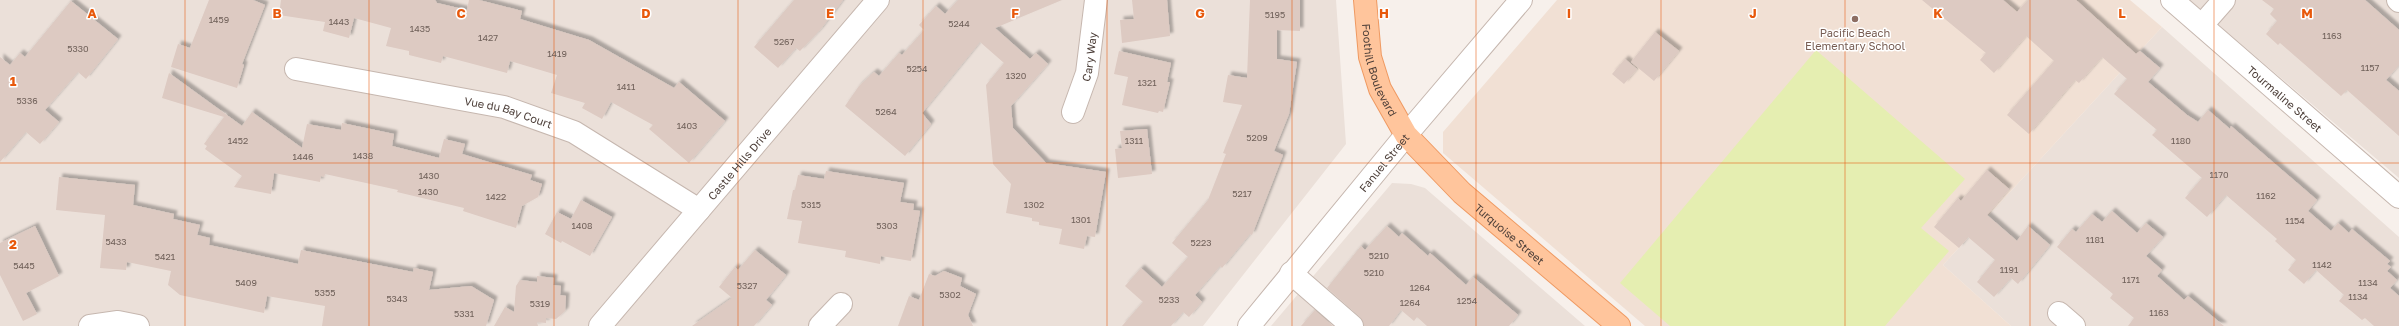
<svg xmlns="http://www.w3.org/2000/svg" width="2399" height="326" viewBox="0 0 2399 326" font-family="'Golos Text',sans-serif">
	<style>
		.residential { fill: #ebe0d9 }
		.education { fill: #f1e0d4 }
		.green { fill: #e5eeb1 }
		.building { fill: #ddcac2; filter: url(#shadow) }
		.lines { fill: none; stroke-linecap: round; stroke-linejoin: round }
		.minor-casing { stroke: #c6b7af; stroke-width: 24 }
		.major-casing { stroke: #ef9961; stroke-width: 24 }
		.minor { stroke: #fff; stroke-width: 22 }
		.major { stroke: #ffc59c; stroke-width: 22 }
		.grid { fill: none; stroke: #e8590c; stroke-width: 1; stroke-opacity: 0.55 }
		.education-dot { fill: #8d6e63; stroke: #fff; stroke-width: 1.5 }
		.labels { text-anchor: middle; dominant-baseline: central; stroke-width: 3; stroke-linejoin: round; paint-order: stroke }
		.number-label { font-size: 9px; fill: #70615a }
		.education-label { font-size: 11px; fill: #785e54; stroke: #fff }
		.street-label { font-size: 11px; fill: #4c3e38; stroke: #fff }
		.grid-label { font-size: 13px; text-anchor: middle; font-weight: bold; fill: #e8590c; stroke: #fff; stroke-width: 3; stroke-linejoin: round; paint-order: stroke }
	</style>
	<defs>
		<filter id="shadow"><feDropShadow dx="3.5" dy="-3.5" stdDeviation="1" flood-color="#0004"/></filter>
	</defs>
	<rect width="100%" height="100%" fill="#f7f0eb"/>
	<!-- residential -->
	<path class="residential" d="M 0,0 L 1336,0 L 1346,144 L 1203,326 L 0,326 Z
		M 2189,0 L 2399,0 L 2399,178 Z
		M 2162,27 L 2399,237 L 2399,326 L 2011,326 L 1943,265 Z
		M 1392,183 L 1411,184 L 1425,188 L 1585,326 L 1271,326 Z"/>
	<!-- education -->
	<path class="education" d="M 1557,0 L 2130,0 L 2162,27 L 1943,265 L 2011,326 L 1645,326 L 1443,153 L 1443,132 Z"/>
	<!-- green -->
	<path class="green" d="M 1816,50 L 1965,179 L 1921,228 L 1949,251 L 1885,326 L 1670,326 L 1620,283 Z"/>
	<!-- building -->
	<path class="building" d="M 209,0 L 253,0 L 265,5 L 242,64 L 244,65 L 237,88 L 171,67 L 178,44 L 190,48 Z
		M 281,0 L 435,0 L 437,3 L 467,10 L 469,0 L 479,0 L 522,11 L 520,19 L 589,40 L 674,88 L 679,82 L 725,121 L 689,163 L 649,129 L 653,125 L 611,102 L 602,119 L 582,108 L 585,103 L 551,93 L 557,75 L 510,61 L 507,73 L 443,56 L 441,63 L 409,55 L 409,51 L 386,46 L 391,28 L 354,18 L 349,38 L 323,31 L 325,22 L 279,15 Z
		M 794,0 L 843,0 L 820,30 L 800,51 L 796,48 L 778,68 L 754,47 Z
		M 958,0 L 1062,0 L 995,28 L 1030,59 L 1036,53 L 1048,64 L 1011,106 L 1013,128 L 1046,163 L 1106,172 L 1095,237 L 1087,236 L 1084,249 L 1059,244 L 1062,229 L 1039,225 L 1039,222 L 1032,221 L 1032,218 L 1006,213 L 1011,184 L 993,164 L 986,85 L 1004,63 L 980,42 L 922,113 L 931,124 L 905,156 L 845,106 L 859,86 L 874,72 L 879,76 L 899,53 L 902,55 L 924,30 L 919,25 L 936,6 L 945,14 Z
		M 1132,0 L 1167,0 L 1170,36 L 1122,43 L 1120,20 L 1134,19 Z
		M 1250,0 L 1300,0 L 1300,31 L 1277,30 L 1277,59 L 1297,62 L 1289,114 L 1274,151 L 1283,155 L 1252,235 L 1250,234 L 1222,268 L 1220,266 L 1195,295 L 1202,302 L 1189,317 L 1183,312 L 1171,326 L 1122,326 L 1143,302 L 1125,286 L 1141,268 L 1162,287 L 1188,257 L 1172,243 L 1208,200 L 1226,154 L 1223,153 L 1242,105 L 1223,102 L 1228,75 L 1247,78 Z
		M 1922,0 L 2003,0 L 2017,12 L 2028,0 L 2076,0 L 2136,54 L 2140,51 L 2160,68 L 2148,82 L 2187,115 L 2198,122 L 2208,110 L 2230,129 L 2231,126 L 2317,200 L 2308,211 L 2331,231 L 2338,223 L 2349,233 L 2352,229 L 2390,261 L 2387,264 L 2391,267 L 2387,271 L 2397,280 L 2390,288 L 2399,296 L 2399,326 L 2374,326 L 2365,318 L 2362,320 L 2339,301 L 2344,295 L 2316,270 L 2304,284 L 2288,270 L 2296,260 L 2275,241 L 2277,239 L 2226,195 L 2207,217 L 2185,198 L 2202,178 L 2152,135 L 2157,130 L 2114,94 L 2127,79 L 2102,57 L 2079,83 L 2075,80 L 2029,134 L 2007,115 L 2054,61 L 2026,36 L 1994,73 L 1980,60 L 1986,53 Z
		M 2262,0 L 2365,0 L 2399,30 L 2399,65 L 2386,80 L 2399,91 L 2399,136 L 2347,90 L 2341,96 L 2280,43 L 2278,45 L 2266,34 L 2277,21 L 2270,14 L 2274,9 Z
		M 71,1 L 118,39 L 86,79 L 78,72 L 45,110 L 59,122 L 40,144 L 26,132 L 0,162 L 0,57 L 10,65 L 20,53 L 25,57 Z
		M 1655,32 L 1679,51 L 1654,81 L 1631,62 Z
		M 1119,51 L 1171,63 L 1167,82 L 1170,82 L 1163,112 L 1159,111 L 1158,113 L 1122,105 L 1128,77 L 1114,74 Z
		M 1625,59 L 1637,69 L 1624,84 L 1612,74 Z
		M 169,73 L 242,126 L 252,112 L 302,148 L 307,124 L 341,130 L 342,123 L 394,134 L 392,146 L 439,158 L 444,139 L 465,144 L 462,154 L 532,175 L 530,180 L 542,184 L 538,197 L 522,206 L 516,228 L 463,211 L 464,208 L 397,192 L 398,190 L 325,174 L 324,177 L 321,176 L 320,182 L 274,173 L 271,194 L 234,187 L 242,176 L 205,149 L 207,146 L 204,144 L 224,117 L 162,98 Z
		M 1147,129 L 1152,174 L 1118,178 L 1115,149 L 1122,148 L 1120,131 Z
		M 1987,170 L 2009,189 L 1987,215 L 2017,241 L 2028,226 L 2050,245 L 2018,284 L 2011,278 L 1994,297 L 1977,282 L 1995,260 L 1968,237 L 1959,248 L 1934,227 L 1958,198 L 1961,201 Z
		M 826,171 L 904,183 L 900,202 L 914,204 L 913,210 L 920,211 L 911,261 L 881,256 L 880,264 L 845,257 L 846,251 L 798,243 L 802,221 L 787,219 L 793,190 L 795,190 L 798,175 L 824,179 Z
		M 59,177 L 135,185 L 133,205 L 174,214 L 173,219 L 200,225 L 197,235 L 210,238 L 209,245 L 298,264 L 301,250 L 413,272 L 414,268 L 433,272 L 429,290 L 471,286 L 494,300 L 486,326 L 322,326 L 325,306 L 267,296 L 264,313 L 180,295 L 168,285 L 171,271 L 127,262 L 126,270 L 100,268 L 105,215 L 56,210 Z
		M 581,200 L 612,217 L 590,256 L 562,241 L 561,243 L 545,234 L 557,212 L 571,219 Z
		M 2112,211 L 2137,233 L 2146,223 L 2163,237 L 2146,256 L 2162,270 L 2157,276 L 2184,300 L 2188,296 L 2224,326 L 2128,326 L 2134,318 L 2110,298 L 2113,294 L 2057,247 L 2072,229 L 2076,232 L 2092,214 L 2102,222 Z
		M 35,226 L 59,276 L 26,293 L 37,314 L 23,321 L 0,275 L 0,243 Z
		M 1387,226 L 1399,237 L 1402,233 L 1428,256 L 1430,253 L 1466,285 L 1473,277 L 1518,315 L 1509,326 L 1427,326 L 1417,317 L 1414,321 L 1401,310 L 1389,326 L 1364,326 L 1360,317 L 1327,288 L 1361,246 L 1365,250 Z
		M 755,250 L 786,275 L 766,300 L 772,305 L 754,326 L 692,326 L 732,298 L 719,287 L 735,267 L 738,270 Z
		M 944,271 L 962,278 L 960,286 L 976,294 L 968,315 L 973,326 L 898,326 L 909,296 L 919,300 L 929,274 L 935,276 Z
		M 537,276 L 554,278 L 553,285 L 561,286 L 560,295 L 566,296 L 565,311 L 556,319 L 546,318 L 546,323 L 537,322 L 538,326 L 494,326 L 505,307 L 514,312 L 516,286 L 520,280 L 537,282 Z
		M 1315,310 L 1333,326 L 1301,326 Z"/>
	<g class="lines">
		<defs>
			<g id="minor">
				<path id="s1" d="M 2172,0 L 2399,197"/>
				<path d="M 2398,0 L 2399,1"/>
				<path d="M 2202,25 L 2224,0"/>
				<path id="s2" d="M 296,69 L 504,107 L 574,132 L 699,210"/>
				<path id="s3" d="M 1073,112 L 1087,73 L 1096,0"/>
				<path d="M 1291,273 L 1352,326"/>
				<path d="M 2059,313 L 2074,326"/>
				<path d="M 90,326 L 118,322 L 138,326"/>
				<path id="s4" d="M 600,326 L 878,0"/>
				<path d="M 820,326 L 841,304"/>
				<path id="s5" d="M 1249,326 L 1406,135 L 1521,0"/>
			</g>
			<g id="major">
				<path id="s6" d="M 1365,0 L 1370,57 L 1380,89 L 1406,135 L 1462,193 L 1619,326"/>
			</g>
		</defs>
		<!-- minor casing -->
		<use href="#minor" class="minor-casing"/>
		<!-- major casing -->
		<use href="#major" class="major-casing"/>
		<!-- minor -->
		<use href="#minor" class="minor"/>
		<!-- major -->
		<use href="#major" class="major"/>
	</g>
	<!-- grid -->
	<path class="grid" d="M 185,0 L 185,326M 369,0 L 369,326M 554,0 L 554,326M 738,0 L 738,326M 923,0 L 923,326M 1107,0 L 1107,326M 1292,0 L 1292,326M 1476,0 L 1476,326M 1661,0 L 1661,326M 1845,0 L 1845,326M 2030,0 L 2030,326M 2214,0 L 2214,326M 0,163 L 2399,163"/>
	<!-- markers -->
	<circle class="education-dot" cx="1855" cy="19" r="4"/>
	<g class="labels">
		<!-- number labels -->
		<g class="number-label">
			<text x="1275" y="14">5195</text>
			<text x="219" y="19">1459</text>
			<text x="339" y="21">1443</text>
			<text x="959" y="23">5244</text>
			<text x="420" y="28">1435</text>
			<text x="2332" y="35">1163</text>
			<text x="488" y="37">1427</text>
			<text x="784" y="41">5267</text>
			<text x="78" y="48">5330</text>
			<text x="557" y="53">1419</text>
			<text x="2370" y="67">1157</text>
			<text x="917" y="68">5254</text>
			<text x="1016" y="75">1320</text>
			<text x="1147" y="82">1321</text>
			<text x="626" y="86">1411</text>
			<text x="27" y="100">5336</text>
			<text x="886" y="111">5264</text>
			<text x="687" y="125">1403</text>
			<text x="1257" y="137">5209</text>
			<text x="238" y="140">1452</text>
			<text x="1134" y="140">1311</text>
			<text x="2181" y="140">1180</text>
			<text x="363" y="155">1438</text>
			<text x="303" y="156">1446</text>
			<text x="2219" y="174">1170</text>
			<text x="429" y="175">1430</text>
			<text x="428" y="191">1430</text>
			<text x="1242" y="193">5217</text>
			<text x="2266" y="195">1162</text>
			<text x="496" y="196">1422</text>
			<text x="811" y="204">5315</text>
			<text x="1034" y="204">1302</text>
			<text x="1081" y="219">1301</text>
			<text x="2295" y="220">1154</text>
			<text x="582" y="225">1408</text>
			<text x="887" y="225">5303</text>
			<text x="2095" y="239">1181</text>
			<text x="116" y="241">5433</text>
			<text x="1201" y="242">5223</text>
			<text x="1379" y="255">5210</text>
			<text x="165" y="256">5421</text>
			<text x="2322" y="264">1142</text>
			<text x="24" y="265">5445</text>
			<text x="2009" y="269">1191</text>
			<text x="1374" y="272">5210</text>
			<text x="2131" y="279">1171</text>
			<text x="246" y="282">5409</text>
			<text x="2368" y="282">1134</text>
			<text x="747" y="285">5327</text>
			<text x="1420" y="287">1264</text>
			<text x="325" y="292">5355</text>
			<text x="950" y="294">5302</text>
			<text x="2358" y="296">1134</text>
			<text x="397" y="298">5343</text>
			<text x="1169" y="299">5233</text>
			<text x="1467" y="300">1254</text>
			<text x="1410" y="302">1264</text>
			<text x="540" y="303">5319</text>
			<text x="2159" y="312">1163</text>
			<text x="464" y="313">5331</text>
		</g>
		<!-- education labels -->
		<g class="education-label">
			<text x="1855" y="32">Pacific Beach<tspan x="1855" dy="13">Elementary School</tspan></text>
		</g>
		<!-- street labels -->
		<g class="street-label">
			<text stroke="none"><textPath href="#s3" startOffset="58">Cary Way</textPath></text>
			<text stroke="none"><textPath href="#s6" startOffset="72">Foothill Boulevard</textPath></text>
			<text stroke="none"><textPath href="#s1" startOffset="150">Tourmaline Street</textPath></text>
			<text stroke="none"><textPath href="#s2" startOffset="217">Vue du Bay Court</textPath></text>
			<text stroke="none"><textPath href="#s5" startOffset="212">Fanuel Street</textPath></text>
			<text stroke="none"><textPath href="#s4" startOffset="214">Castle Hills Drive</textPath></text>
			<text stroke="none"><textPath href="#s6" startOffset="287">Turquoise Street</textPath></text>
		</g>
	</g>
	<g class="grid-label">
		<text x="92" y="18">A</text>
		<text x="277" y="18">B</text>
		<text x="461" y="18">C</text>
		<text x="646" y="18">D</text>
		<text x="830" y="18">E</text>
		<text x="1015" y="18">F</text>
		<text x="1200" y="18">G</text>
		<text x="1384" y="18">H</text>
		<text x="1569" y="18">I</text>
		<text x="1753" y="18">J</text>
		<text x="1938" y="18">K</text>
		<text x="2122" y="18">L</text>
		<text x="2307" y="18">M</text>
		<text x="13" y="86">1</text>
		<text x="13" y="249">2</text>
	</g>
</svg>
